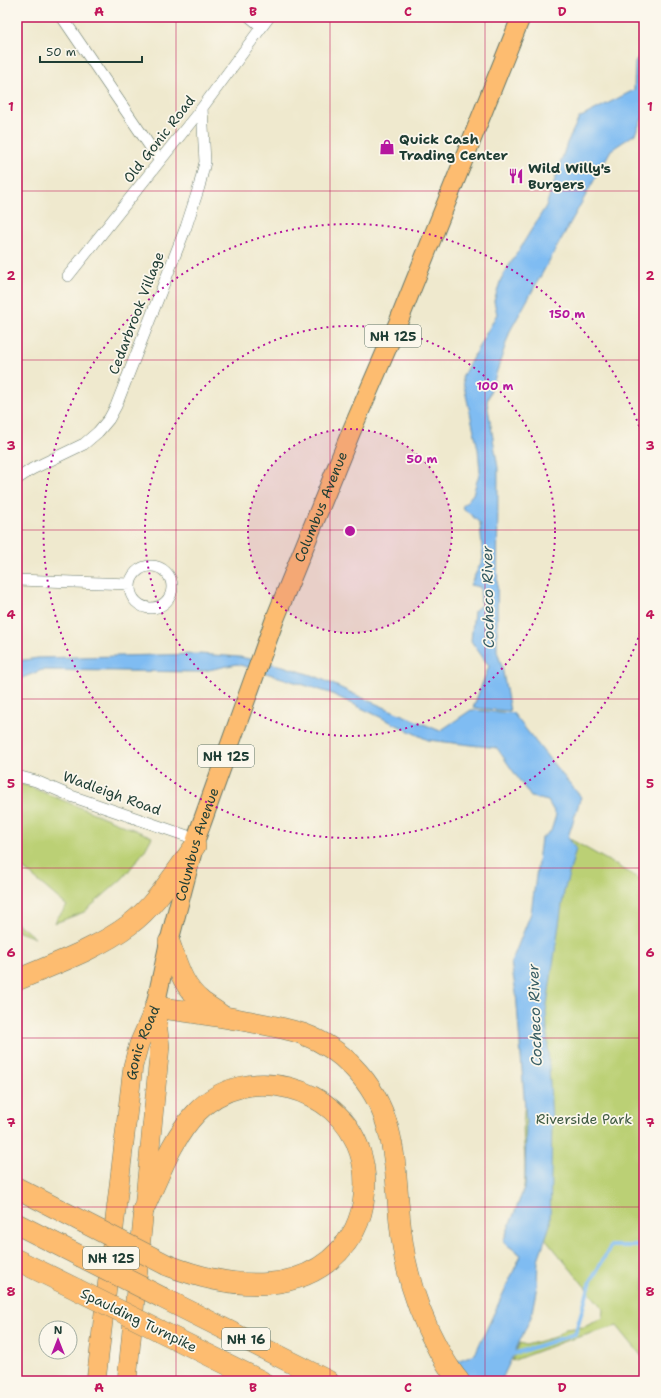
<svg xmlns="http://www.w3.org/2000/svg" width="661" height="1398" viewBox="0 0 661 1398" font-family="'Shantell Sans',sans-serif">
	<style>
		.green { fill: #bbd074; stroke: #6d8654 }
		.water { fill: #7fbcf2; stroke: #4f7c93 }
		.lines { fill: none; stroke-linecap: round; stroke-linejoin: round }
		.stream { stroke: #7fbcf2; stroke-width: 4 }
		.minor-casing { stroke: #68796a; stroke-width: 12 }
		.primary-casing { stroke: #68796a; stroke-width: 20 }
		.trunk-casing { stroke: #68796a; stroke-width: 20 }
		.motorway-casing { stroke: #68796a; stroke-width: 22 }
		.minor { stroke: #fff; stroke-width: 11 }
		.primary { stroke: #fdbc70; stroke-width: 18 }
		.trunk { stroke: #fdbc70; stroke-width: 19 }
		.motorway { stroke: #fdbc70; stroke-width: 21 }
		.motorway-bridge-casing { stroke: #68796a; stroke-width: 22; stroke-linecap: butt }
		.motorway-bridge { stroke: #fdbc70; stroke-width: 21 }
		.grid { fill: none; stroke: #c2185b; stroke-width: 1; stroke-opacity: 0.55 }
		.ring { fill: none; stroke: #b5179e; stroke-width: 2; stroke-dasharray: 2 4 }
		.labels { text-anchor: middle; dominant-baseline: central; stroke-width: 3.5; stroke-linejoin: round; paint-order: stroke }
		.shield { fill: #fbf7ec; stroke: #61756b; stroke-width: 1 }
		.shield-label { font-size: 13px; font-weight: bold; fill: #1f3d34 }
		.street-label { font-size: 14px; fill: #1f3d34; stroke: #fbf7ec }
		.poi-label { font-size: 14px; font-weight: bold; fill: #1f3d34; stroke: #fbf7ec; text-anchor: start }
		.park-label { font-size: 14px; fill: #3e5a41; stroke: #fbf7ec }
		.water-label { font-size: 15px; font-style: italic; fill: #375d64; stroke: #fbf7ec }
		.centre { fill: #b5179e; stroke: #fbf7ec; stroke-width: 2 }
		.ring-label { font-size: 12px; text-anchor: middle; font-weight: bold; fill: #b5179e; stroke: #fbf7ec; stroke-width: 3.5; stroke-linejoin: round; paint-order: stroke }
		.neatline { fill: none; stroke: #c2185b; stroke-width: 1.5 }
		.grid-label { font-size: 13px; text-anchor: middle; font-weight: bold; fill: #c2185b }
	</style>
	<rect width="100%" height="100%" fill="#fbf7ec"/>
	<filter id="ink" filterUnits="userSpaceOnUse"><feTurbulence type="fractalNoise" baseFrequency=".025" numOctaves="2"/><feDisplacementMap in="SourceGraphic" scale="8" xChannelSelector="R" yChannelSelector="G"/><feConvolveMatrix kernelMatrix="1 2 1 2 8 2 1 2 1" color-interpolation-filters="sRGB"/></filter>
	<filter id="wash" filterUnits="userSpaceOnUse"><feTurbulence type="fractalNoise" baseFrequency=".012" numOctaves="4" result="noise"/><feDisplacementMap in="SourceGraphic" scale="16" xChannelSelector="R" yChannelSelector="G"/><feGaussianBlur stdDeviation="0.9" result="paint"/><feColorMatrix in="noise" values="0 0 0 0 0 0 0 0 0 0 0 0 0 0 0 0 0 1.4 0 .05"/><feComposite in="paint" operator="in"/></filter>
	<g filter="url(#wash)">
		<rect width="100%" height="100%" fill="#efe9ce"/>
		<!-- green -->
		<path class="green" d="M 17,783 L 28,786 L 152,837 L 145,850 L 123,878 L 106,893 L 84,912 L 55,923 L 57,918 L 67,906 L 17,863 Z
			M 554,830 L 644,881 L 644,1359 L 617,1326 L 565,1341 L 512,1361 L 520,1343 L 526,1345 L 555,1337 L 565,1329 L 584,1327 L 603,1318 L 604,1310 L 518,1205 C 520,1199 524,1193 524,1187 C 528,1157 519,1128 526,1099 Z
			M 17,923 L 35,938 L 17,931 Z"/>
		<!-- water -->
		<path class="water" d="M 644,46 L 644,115 L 635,134 L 611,150 L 510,331 L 487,402 L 498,468 L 497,651 L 502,667 L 510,711 L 473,708 L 489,666 L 471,641 L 474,611 L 481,605 L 480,587 L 470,585 L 483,559 L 480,523 L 462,507 L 473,494 L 480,471 L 478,449 L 462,377 L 497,314 L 494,301 L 501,279 L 546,206 L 567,143 L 579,118 L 634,90 L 635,63 Z
			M 199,654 L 240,657 L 283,666 L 317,677 L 367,700 L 440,731 L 471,710 L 513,713 L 551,761 L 581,797 L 568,837 L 576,849 L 564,892 L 546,1011 L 552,1121 L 550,1225 L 538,1260 L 537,1286 L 531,1317 L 501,1381 L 436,1381 L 447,1365 L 475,1354 L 521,1255 L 503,1242 L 525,1186 L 526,1121 L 516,993 L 511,963 L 531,913 L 541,839 L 551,831 L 556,815 L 548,801 L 531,797 L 497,748 L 428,740 L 330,693 L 237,664 L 199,672 L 42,670 L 17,680 L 17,661 L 38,658 Z"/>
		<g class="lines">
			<!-- stream -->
			<path class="stream" d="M 510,1355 L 575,1334 L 591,1281 L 611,1246 L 644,1246"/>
		</g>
	</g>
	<g filter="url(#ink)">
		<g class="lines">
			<defs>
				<path id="minor" d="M 62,17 L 160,161
					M 250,17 L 261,26
					M 68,276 L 202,108 L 269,17
					M 17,479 L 32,469 L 84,444 L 98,432 L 109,419 L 116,406 L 186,227 L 199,187 L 205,162 L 202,108
					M130 587a21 21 0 1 1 42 0a21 21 0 1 1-42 0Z
					M 17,580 L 130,584
					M 17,776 L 36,781 L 71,796 L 196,839"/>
				<g id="primary">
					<path id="s1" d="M 155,1007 L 169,942 L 196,839 L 275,619 L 351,432 L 398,323 L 521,17"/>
				</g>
				<g id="trunk">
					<path id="s2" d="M 96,1381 L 133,1066 L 139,1044 L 155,1007"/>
					<path d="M 127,1381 L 160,1046 L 155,1007"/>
				</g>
				<path id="motorway" d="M 169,942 C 177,963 182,986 201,1001 C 207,1006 215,1010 221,1015
					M 17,980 C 54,964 97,949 129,925 C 156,905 175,873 195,846
					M 155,1007 C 184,1011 213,1015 241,1020 C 262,1024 283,1027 303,1034 C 322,1041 340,1053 353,1067 C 402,1117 393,1176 402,1240 C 407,1279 420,1316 439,1351 C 445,1361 451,1372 459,1381
					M 17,1188 L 83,1222
					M 143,1210 C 159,1176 171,1139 197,1112 C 245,1061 339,1085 360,1152 C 368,1176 366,1208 354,1231 C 314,1300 231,1290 167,1265
					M 17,1224 L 80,1256
					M 17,1260 L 76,1289
					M 163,1298 L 328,1381
					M 160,1331 L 261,1381"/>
			</defs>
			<!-- minor casing -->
			<use href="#minor" class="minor-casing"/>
			<!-- primary casing -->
			<use href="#primary" class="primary-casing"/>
			<!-- trunk casing -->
			<use href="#trunk" class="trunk-casing"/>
			<!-- motorway casing -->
			<use href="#motorway" class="motorway-casing"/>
			<!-- minor -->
			<use href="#minor" class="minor"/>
			<!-- primary -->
			<use href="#primary" class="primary"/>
			<!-- trunk -->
			<use href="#trunk" class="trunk"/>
			<!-- motorway -->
			<use href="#motorway" class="motorway"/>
			<defs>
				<path id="motorway-bridge" d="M 83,1222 L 167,1265
					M 80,1256 L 163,1298
					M 76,1289 L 160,1331"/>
			</defs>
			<!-- motorway-bridge casing -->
			<use href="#motorway-bridge" class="motorway-bridge-casing"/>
			<!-- motorway-bridge -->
			<use href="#motorway-bridge" class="motorway-bridge"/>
		</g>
	</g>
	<!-- grid -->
	<path class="grid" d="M 176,17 L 176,1381M 330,17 L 330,1381M 485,17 L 485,1381M 17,191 L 644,191M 17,360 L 644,360M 17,530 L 644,530M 17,699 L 644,699M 17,868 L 644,868M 17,1038 L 644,1038M 17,1207 L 644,1207"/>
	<!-- distance rings -->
	<circle cx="350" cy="531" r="102" fill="#b5179e" fill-opacity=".12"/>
	<g class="ring">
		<circle cx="350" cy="531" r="102"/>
		<circle cx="350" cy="531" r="205"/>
		<path d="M644 621A307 307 0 1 1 644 441"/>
	</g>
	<!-- icons -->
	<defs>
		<symbol id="shop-bare" viewBox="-9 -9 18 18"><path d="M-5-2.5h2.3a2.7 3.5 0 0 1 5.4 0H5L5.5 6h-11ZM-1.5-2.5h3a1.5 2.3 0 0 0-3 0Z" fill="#b5179e" stroke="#fbf7ec" stroke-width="2.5" paint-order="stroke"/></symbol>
		<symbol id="restaurant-bare" viewBox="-9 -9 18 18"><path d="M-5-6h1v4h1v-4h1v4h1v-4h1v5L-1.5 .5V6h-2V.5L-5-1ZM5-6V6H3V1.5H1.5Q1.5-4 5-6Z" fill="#b5179e" stroke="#fbf7ec" stroke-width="2.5" paint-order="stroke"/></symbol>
	</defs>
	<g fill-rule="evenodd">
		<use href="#shop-bare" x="376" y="136" width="22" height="22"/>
		<use href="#restaurant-bare" x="505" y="165" width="22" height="22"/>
	</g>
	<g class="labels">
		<!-- shield labels -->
		<g class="shield">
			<rect x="365" y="325" width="56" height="22" rx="3"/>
			<rect x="198" y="745" width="56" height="22" rx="3"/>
			<rect x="83" y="1247" width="56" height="22" rx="3"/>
			<rect x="222" y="1328" width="48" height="22" rx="3"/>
		</g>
		<g class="shield-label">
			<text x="393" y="336">NH 125</text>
			<text x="226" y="756">NH 125</text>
			<text x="111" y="1258">NH 125</text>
			<text x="246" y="1339">NH 16</text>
		</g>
		<!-- street labels -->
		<g class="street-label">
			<text transform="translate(159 139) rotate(-52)">Old Gonic Road</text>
			<text transform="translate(136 313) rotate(-69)">Cedarbrook Village</text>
			<text stroke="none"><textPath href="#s1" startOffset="528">Columbus Avenue</textPath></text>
			<text transform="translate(112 793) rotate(20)">Wadleigh Road</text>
			<text stroke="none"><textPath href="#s1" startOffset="168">Columbus Avenue</textPath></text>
			<text stroke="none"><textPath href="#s2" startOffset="342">Gonic Road</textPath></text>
			<text transform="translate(139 1320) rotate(26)">Spaulding Turnpike</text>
		</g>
		<!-- poi labels -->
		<g class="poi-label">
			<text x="399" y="139">Quick Cash<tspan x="399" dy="16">Trading Center</tspan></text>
			<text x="528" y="168">Wild Willy's<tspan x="528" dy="16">Burgers</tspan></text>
		</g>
		<!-- park labels -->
		<g class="park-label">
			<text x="584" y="1119">Riverside Park</text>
		</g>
		<!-- water labels -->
		<g class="water-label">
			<text transform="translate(488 597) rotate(-91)">Cocheco River</text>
			<text transform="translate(535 1015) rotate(-92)">Cocheco River</text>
		</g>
	</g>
	<circle cx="350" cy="531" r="6" class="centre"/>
	<g class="ring-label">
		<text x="567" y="318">150 m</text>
		<text x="495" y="390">100 m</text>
		<text x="422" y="463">50 m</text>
	</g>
	<!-- margin -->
	<rect width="661" height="1398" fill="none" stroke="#fbf7ec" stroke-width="44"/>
	<!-- north arrow -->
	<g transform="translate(58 1340)"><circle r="19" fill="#fbf7ec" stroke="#a3ada2"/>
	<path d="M0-3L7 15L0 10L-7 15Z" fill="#b5179e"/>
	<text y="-6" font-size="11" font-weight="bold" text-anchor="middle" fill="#1f3d34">N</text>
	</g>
	<!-- scale -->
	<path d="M40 56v6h102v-6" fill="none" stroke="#1f3d34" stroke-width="2"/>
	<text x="46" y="56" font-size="12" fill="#1f3d34" stroke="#fbf7ec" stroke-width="3" paint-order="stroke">50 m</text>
	<rect x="22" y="22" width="617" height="1354" class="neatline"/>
	<g class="grid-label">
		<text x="99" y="16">A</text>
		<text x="253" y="16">B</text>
		<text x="408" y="16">C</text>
		<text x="562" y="16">D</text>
		<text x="11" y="111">1</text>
		<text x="650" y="111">1</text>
		<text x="11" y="280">2</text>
		<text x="650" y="280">2</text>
		<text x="11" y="450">3</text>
		<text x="650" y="450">3</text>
		<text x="11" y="619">4</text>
		<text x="650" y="619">4</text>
		<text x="11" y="788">5</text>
		<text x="650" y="788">5</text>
		<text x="11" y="957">6</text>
		<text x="650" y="957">6</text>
		<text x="11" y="1127">7</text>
		<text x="650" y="1127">7</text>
		<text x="11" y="1296">8</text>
		<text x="650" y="1296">8</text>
		<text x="99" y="1392">A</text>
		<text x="253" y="1392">B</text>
		<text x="408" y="1392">C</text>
		<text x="562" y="1392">D</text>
	</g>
</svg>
